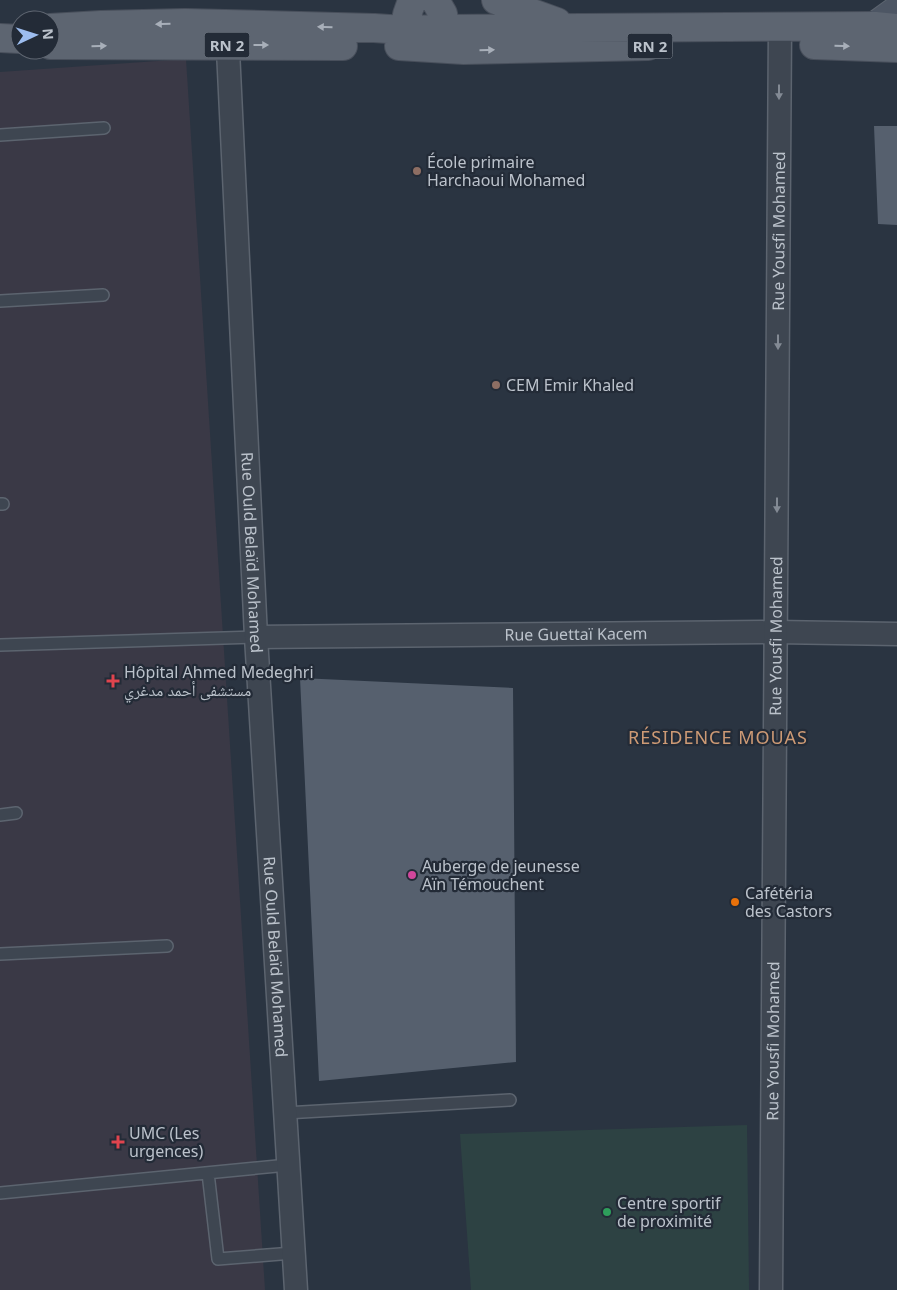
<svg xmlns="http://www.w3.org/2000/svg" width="897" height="1290" viewBox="0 0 897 1290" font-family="'Noto Sans','Noto Naskh Arabic',sans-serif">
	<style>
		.medical { fill: #3a3946 }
		.grass { fill: #2d4243 }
		.building { fill: #56606e }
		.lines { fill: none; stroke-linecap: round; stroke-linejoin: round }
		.service-casing { stroke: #5c646f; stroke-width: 14 }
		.minor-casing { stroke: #5c646f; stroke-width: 25 }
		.secondary-casing { stroke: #5c646f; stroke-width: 30 }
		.primary-casing { stroke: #484f5b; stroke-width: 30 }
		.service { stroke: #3e4651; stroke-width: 11 }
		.minor { stroke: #3e4651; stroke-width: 22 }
		.secondary { stroke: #4d5664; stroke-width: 28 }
		.primary { stroke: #5d6571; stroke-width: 28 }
		.oneway { fill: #a8afb9 }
		.oneway2 { fill: #838a94 }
		.education-dot { fill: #8d6e63; stroke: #232b37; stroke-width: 2 }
		.health-dot { fill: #e0444e; stroke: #232b37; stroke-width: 2 }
		.hotel-dot { fill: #d1479c; stroke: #232b37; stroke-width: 2 }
		.food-dot { fill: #e8710a; stroke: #232b37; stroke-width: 2 }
		.leisure-dot { fill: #2e9e5b; stroke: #232b37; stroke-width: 2 }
		.labels { text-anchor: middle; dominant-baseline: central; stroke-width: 4.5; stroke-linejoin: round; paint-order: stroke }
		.shield { fill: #232b37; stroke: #8d959f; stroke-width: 1 }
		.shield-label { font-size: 15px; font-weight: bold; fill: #bbc2cb }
		.poi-label { font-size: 16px; fill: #bbc2cb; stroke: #232b37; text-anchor: start }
		.street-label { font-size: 16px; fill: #bbc2cb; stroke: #232b37 }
		.neighbourhood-label { font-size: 18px; letter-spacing: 1px; fill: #cd9a75; stroke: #232b37 }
	</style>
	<rect width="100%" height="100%" fill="#2a3441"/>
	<!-- medical -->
	<path class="medical" d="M 186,59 L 265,1290 L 0,1290 L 0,72 Z"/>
	<!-- grass -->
	<path class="grass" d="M 747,1125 L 749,1290 L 471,1290 L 460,1134 Z"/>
	<!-- building -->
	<path class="building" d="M 874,126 L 897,126 L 897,225 L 878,224 Z
		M 300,678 L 513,688 L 516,1062 L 319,1081 Z"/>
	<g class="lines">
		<defs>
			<path id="service" d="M 0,135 L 104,128
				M 0,301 L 103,295
				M 0,504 L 3,504
				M 0,645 L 256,637
				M 0,815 L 16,813
				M 0,954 L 167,946
				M 285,1113 L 510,1100
				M 208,1173 L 218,1259 L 293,1253
				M 0,1193 L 288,1165"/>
			<g id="minor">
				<path id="s1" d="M 227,29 L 256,637 L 296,1290"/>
				<path id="s2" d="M 256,637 L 776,632 L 897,634"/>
				<path id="s3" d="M 771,1290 L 780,28"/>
			</g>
			<path id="secondary" d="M 875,26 L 897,10"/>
			<path id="primary" d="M 435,0 L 443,14 L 448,46
				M 496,0 L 557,22
				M 50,28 L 101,25 L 185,23 L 374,28 L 404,30 L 445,29 L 875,26 L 897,28
				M 0,38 L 20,39
				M 50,45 L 343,46
				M 814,45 L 897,48
				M 399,46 L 464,50 L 648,46
				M 404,46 C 404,30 405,14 413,0"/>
		</defs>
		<!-- service casing -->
		<use href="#service" class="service-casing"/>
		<!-- minor casing -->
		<use href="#minor" class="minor-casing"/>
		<!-- secondary casing -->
		<use href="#secondary" class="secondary-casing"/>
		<!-- primary casing -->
		<use href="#primary" class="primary-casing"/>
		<!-- service -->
		<use href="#service" class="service"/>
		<!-- minor -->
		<use href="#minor" class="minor"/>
		<!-- secondary -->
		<use href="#secondary" class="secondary"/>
		<!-- primary -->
		<use href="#primary" class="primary"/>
	</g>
	<!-- one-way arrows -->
	<defs><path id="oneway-solid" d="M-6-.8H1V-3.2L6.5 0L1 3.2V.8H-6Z" transform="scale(1.25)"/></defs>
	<g class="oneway">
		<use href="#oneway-solid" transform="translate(163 24) rotate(179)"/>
		<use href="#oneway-solid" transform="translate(325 27) rotate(-178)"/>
		<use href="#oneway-solid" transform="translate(261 45)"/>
		<use href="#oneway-solid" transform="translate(99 46) rotate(-1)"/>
		<use href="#oneway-solid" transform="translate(842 46) rotate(2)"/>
		<use href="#oneway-solid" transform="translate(487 50) rotate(-1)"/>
	</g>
	<g class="oneway2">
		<use href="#oneway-solid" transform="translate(779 92) rotate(90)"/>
		<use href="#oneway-solid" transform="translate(778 342) rotate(90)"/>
		<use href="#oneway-solid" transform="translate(777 505) rotate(90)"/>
	</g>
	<!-- markers -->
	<g class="education-dot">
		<circle cx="417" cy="171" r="5"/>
		<circle cx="496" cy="385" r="5"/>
	</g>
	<g class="health-dot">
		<path d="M110.5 673.5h5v5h5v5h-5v5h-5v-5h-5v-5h5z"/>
		<path d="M115.5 1134.5h5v5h5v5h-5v5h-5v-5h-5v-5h5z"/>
	</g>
	<circle class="hotel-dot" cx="412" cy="875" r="5"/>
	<circle class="food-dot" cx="735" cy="902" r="5"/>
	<circle class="leisure-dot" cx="607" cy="1212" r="5"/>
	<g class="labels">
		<!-- shield labels -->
		<g class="shield">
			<rect x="204.5" y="32.5" width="45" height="25" rx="4"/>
			<rect x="627.5" y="33.5" width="45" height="25" rx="4"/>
		</g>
		<g class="shield-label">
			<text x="227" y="45">RN 2</text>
			<text x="650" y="46">RN 2</text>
		</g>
		<!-- poi labels -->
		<g class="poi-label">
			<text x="427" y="162">École primaire<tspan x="427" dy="18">Harchaoui Mohamed</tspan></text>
			<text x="506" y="385">CEM Emir Khaled</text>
			<text x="124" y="672">Hôpital Ahmed Medeghri<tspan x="124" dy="18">مستشفى أحمد مدغري</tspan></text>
			<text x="422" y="866">Auberge de jeunesse<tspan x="422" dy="18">Aïn Témouchent</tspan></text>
			<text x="745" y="893">Cafétéria<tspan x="745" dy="18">des Castors</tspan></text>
			<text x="129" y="1133">UMC (Les<tspan x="129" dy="18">urgences)</tspan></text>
			<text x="617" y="1203">Centre sportif<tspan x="617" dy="18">de proximité</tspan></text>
		</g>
		<!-- street labels -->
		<g class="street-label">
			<text stroke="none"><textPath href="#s3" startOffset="1059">Rue Yousfi Mohamed</textPath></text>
			<text stroke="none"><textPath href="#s1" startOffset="524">Rue Ould Belaïd Mohamed</textPath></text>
			<text stroke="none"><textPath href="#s2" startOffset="320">Rue Guettaï Kacem</textPath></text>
			<text stroke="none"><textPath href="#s3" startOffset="654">Rue Yousfi Mohamed</textPath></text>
			<text stroke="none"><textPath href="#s1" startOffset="929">Rue Ould Belaïd Mohamed</textPath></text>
			<text stroke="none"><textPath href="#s3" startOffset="249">Rue Yousfi Mohamed</textPath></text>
		</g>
		<!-- neighbourhood labels -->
		<g class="neighbourhood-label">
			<text x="718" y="737">RÉSIDENCE MOUAS</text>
		</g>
	</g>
	<!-- north arrow -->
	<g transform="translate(35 35) rotate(86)"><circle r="24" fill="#232b37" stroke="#606772"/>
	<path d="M0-4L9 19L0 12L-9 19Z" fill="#9dbdef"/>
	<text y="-8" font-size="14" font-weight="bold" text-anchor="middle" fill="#bbc2cb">N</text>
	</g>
</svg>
